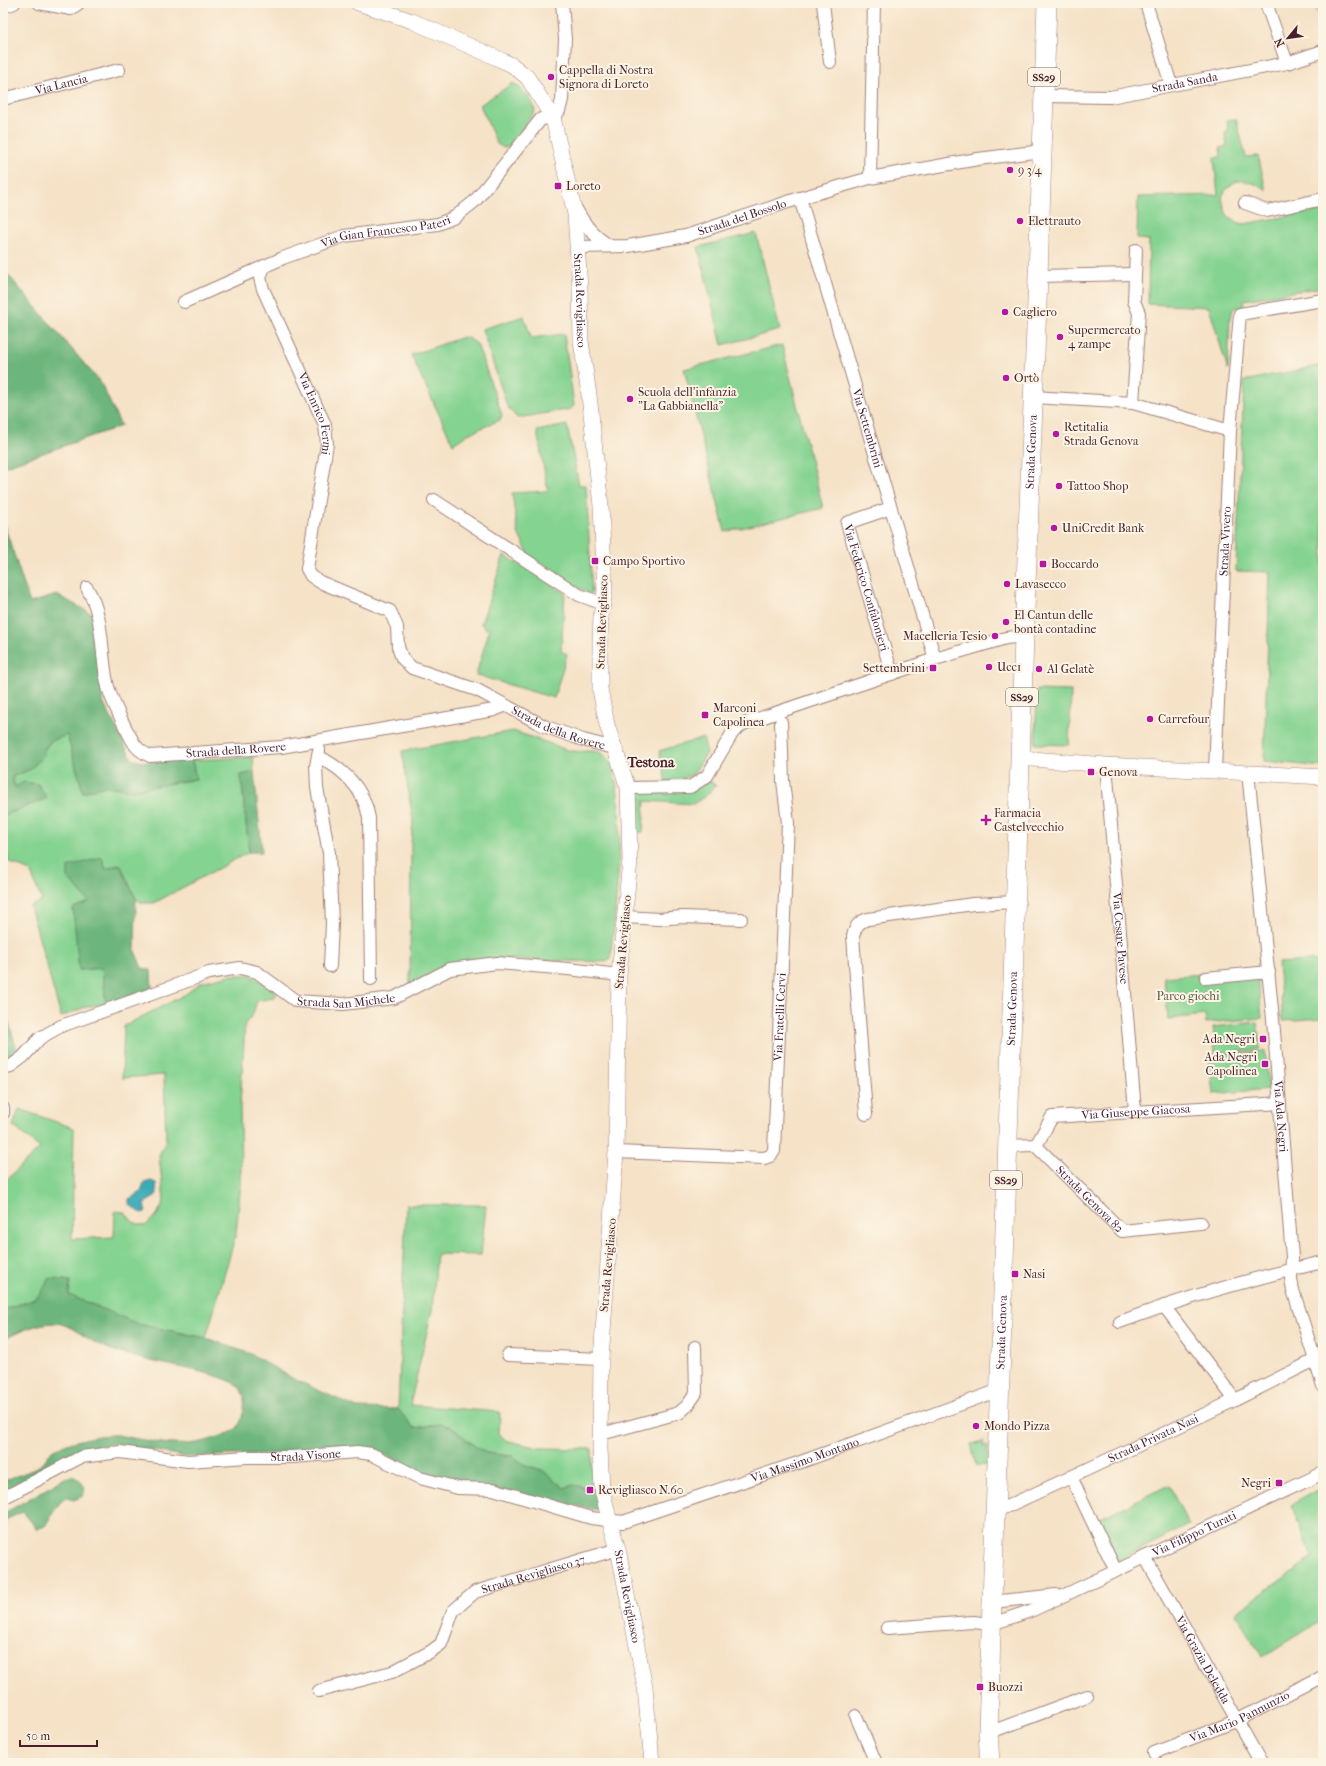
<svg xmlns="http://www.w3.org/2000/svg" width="1326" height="1766" viewBox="0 0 1326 1766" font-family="'IM FELL French Canon',serif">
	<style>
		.green { fill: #85d391; stroke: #68795e }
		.forest { fill: #6cb57b; stroke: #5b6a53 }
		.water { fill: #3babb7; stroke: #426571 }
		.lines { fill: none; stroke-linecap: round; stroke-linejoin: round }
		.minor-casing { stroke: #a08079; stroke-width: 14 }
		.tertiary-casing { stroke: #a08079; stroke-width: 16 }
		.primary-casing { stroke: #a08079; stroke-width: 20 }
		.minor { stroke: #fff; stroke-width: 12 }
		.tertiary { stroke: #fff; stroke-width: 15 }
		.primary { stroke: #fff; stroke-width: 19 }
		.poi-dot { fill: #b5179e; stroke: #fcf5e5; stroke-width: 1.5 }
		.labels { text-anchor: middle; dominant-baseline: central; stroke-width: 4; stroke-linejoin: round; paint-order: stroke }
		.shield { fill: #fcf5e5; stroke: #7f5f63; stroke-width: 1 }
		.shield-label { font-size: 11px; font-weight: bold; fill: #4a1f2b }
		.poi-label { font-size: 12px; fill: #4a1f2b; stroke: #fcf5e5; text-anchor: start }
		.street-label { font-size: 12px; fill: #4a1f2b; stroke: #fcf5e5 }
		.park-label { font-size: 12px; fill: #5c554a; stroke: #fcf5e5 }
		.quarter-label { font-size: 14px; font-weight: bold; fill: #4a1f2b; stroke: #fcf5e5 }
	</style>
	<rect width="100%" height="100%" fill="#fcf5e5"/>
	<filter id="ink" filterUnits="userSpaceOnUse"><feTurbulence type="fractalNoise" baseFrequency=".025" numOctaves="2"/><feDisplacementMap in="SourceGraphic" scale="8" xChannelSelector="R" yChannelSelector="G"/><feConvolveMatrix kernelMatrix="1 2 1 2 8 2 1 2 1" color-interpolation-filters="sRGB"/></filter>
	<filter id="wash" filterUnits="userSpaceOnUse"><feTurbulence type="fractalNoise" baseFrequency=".012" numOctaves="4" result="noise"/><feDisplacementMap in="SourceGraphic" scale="16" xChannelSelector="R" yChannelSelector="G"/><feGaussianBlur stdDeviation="0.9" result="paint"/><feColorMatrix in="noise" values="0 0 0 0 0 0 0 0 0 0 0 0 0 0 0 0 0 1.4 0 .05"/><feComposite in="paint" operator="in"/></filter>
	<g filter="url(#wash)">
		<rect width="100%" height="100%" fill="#f5e2c7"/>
		<!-- green -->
		<path class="green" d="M 513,83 C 521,87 535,102 535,111 L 509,147 L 504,148 L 497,144 L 480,105 Z
			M 1236,119 L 1246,157 L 1258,156 L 1266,190 C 1248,179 1233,174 1222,197 C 1225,214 1227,220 1244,224 L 1323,210 L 1323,287 L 1244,300 L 1244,306 L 1234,308 L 1230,317 L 1228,370 L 1209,307 L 1148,304 L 1149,240 L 1137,239 L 1138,197 L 1218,195 L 1214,158 L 1221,157 L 1220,148 L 1227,146 L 1225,133 L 1228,132 L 1227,120 Z
			M 756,233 L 780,330 L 722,345 L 698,247 Z
			M 524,316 L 531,338 L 564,334 L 574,405 L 571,409 L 517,418 L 507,406 L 482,329 Z
			M 463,337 L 468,338 L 477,344 L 502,415 L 500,420 L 468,434 L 453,444 L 411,355 Z
			M 782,345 L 823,508 L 725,532 L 684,369 Z
			M 1323,365 L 1323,767 L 1264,761 L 1270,572 L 1236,571 L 1244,381 Z
			M 567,425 L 579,485 L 586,485 L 592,593 L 589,594 L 530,557 L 518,533 L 512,493 L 548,491 L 537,431 Z
			M 504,555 L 565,593 L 561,651 L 567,654 L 554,698 L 476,675 L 489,631 L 481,624 Z
			M 1037,690 L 1071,691 L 1069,745 L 1035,744 Z
			M 513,731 C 528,736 542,741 556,746 C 562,748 568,751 574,751 C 583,753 594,748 603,754 C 633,775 614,924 610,960 L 606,962 L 496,959 L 410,986 L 411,845 L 413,821 L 402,751 Z
			M 67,735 L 83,792 L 106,786 L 133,790 L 196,779 L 192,760 L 253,757 L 254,772 L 241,776 L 249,852 L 154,903 L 143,903 L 136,899 L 120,864 L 106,869 L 102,857 L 68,878 L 90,902 L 79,970 L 102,968 L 106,1003 L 83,1008 L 61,1017 L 30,906 L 42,901 L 30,871 L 9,862 L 3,836 L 3,816 L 47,798 L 15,787 L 12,777 L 31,769 L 51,741 Z
			M 703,738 L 707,753 L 693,774 L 684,778 L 666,782 L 659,751 Z
			M 708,779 L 716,786 L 704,797 L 693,804 L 645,801 L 643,832 L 633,833 L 633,793 Z
			M 1323,960 L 1323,1018 L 1283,1021 L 1278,963 Z
			M 1203,974 L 1258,978 L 1262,1018 L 1206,1023 L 1205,1015 L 1168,1019 L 1164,977 Z
			M 231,975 L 251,975 L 277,993 L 274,998 L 257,1001 L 253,1014 L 245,1024 L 240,1105 L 241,1182 L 236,1234 L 206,1338 L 138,1324 L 69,1295 L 70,1281 L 49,1278 C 45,1289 39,1300 27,1303 C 17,1306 13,1305 3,1311 L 3,1183 L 40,1148 L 13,1126 L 19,1109 L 74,1128 L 72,1239 L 114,1237 L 115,1211 L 124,1212 L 133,1222 L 145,1226 L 157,1215 L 164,1201 L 159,1155 L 166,1141 L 164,1075 L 122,1078 L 124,1026 L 186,994 L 201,982 Z
			M 1257,1022 L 1260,1049 L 1215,1054 L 1213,1027 Z
			M 1265,1051 L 1269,1089 L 1213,1094 L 1209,1056 Z
			M 406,1205 L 486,1205 L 481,1255 L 437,1254 L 432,1310 L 410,1405 L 500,1412 L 499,1433 L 505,1440 L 539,1448 L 592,1449 L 592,1468 L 594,1490 L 573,1485 L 564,1488 L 542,1470 L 525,1465 L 512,1456 L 486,1453 L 476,1447 L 451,1427 L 441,1424 L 414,1428 L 398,1409 Z
			M 984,1441 L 984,1446 L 988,1445 L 987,1465 L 976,1466 L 971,1444 Z
			M 1169,1485 L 1189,1525 L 1117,1561 L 1098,1519 Z
			M 1323,1487 L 1323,1619 L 1262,1657 L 1235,1613 L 1313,1557 L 1291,1505 Z"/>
		<!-- forest -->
		<path class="forest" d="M 3,269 L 101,383 L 121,426 L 3,467 Z
			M 3,521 L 30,603 L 57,595 L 93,614 L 103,702 L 132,759 L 141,762 L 192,760 L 196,779 L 133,790 L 106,786 L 83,792 L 67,735 L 51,741 L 44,749 L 44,755 L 31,769 L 12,777 L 15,787 L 24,782 L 38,784 L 47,798 L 3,816 Z
			M 254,772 L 262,852 L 249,852 L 241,775 Z
			M 102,857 L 106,869 L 120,864 L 136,899 L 135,951 L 142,968 L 151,970 L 152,989 L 106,1003 L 102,968 L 79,970 L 73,908 L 89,902 L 68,878 L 68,867 Z
			M 3,1003 L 18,1053 L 14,1057 L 3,1061 Z
			M 49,1278 L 70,1281 L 69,1295 L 138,1324 L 206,1338 L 251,1354 L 292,1378 L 357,1408 L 398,1409 L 414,1428 L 441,1424 L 451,1427 L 476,1447 L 486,1453 L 512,1456 L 525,1465 L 542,1470 L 564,1488 L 573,1485 L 594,1490 L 598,1510 L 422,1475 L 373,1449 L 186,1457 L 115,1443 L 83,1451 L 3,1493 L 3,1481 C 14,1476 29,1473 39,1466 C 44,1463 47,1456 51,1452 C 64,1442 101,1434 117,1435 C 124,1436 131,1438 138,1439 C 170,1445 189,1448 221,1436 C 229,1433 237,1431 240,1423 C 244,1411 248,1396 238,1386 C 226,1374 163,1365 143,1359 C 127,1355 109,1350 94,1342 C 82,1336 71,1325 57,1323 C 39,1322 18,1332 3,1340 L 3,1311 C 26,1298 36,1308 49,1278 Z
			M 72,1476 L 80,1480 L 85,1488 L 83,1496 L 74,1500 L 66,1498 C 56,1504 52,1516 45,1526 L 37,1529 L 23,1512 L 7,1519 L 3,1529 L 3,1514 L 65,1478 Z"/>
		<!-- water -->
		<path class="water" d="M 151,1181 L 156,1183 L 157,1193 C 154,1200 148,1199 144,1205 L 146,1212 L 141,1213 L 129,1204 L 129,1199 L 140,1193 L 144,1183 Z"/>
	</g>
	<g filter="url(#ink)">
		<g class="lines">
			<defs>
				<g id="minor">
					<path d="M 39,3 L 71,9 L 79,3"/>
					<path d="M 823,3 L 830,62"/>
					<path d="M 1146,3 L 1171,85"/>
					<path d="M 1266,3 L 1287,63"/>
					<path d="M 1321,3 L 1323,8"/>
					<path d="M 3,7 L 14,3"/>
					<path id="s1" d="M 1044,96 L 1110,97 L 1287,63 L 1323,51"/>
					<path id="s2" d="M 3,99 L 119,70"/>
					<path d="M 870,178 L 874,3"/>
					<path id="s3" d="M 800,198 L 935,659"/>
					<path d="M 1245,203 L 1267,211 L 1323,199"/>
					<path d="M 575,207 C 584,224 593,236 610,246"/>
					<path id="s4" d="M 577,247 L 628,246 L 686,236 L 800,198 L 870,178 L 978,159 L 1042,151"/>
					<path id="s5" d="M 264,266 L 260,278 L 263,289 L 325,425 L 327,444 L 307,569 L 311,576 L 320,582 L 390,611 L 397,627 L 398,647 L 402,658 L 412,668 L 477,690 L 544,726 L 583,740 L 614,748"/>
					<path d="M 1038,276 L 1135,274"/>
					<path id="s6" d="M 184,302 L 283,258 L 344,236 L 438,224 L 455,217 L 475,201 L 541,119 L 553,118 L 559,111 L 562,100 L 565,39 L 562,3"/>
					<path d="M 1033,397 L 1133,403 L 1230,431"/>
					<path d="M 1133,403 L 1139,313 L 1134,301 L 1136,250"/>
					<path d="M 434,500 L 579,595 L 604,604"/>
					<path id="s7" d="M 891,508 L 847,523 L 892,674"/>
					<path id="s8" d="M 87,588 C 105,618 100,654 108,687 C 112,701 119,714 125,727 C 134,742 133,748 150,756 L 281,747 L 494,710 L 504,706"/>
					<path d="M 319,750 L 316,766 L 317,788 L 329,853 L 332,923 L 330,966"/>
					<path d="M 318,756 C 344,770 364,788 369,818 L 371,979"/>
					<path id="s9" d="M 1106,765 L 1135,1111"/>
					<path id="s10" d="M 1215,770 L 1230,431 L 1240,314 L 1323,300"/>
					<path id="s11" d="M 1248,772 L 1273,1019 L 1292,1257 L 1291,1279 L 1293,1290 L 1323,1386"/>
					<path d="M 628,788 L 690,787 L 707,776 L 733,732 L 743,724 L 935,659 L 1006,638 L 1024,636"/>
					<path d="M 625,917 L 659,919 L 682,917 L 741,919"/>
					<path d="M 1206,978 L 1269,972"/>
					<path id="s12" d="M 3,1068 L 11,1066 L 23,1057 L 40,1038 L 61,1026 L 138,999 L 209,973 L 240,968 L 257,972 L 296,1001 L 343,1004 L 394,998 L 450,969 L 497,963 L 568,969 L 619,975"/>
					<path d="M 3,1108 L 3,1113"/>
					<path d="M 866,1114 L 853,936 C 856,926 858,922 868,919 L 973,904 L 1016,902"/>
					<path id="s13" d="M 1035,1145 L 1122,1231 L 1201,1223"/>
					<path id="s14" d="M 1007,1146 L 1035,1145 L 1038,1142 L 1052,1117 L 1280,1103"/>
					<path id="s15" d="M 616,1152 L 764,1158 L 770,1156 L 774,1151 L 788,823 L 783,781 L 781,722"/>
					<path d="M 1164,1306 L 1235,1400"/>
					<path d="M 1120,1322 C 1186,1297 1254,1278 1323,1262"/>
					<path d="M 508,1355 L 601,1359"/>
					<path d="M 601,1434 L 679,1413 L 688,1405 L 696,1393 L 695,1347"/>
					<path id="s16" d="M 3,1498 L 81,1457 L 120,1452 L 188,1461 L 247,1457 L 292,1457 L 357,1452 L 371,1454 L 420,1478 L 458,1488 L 493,1489 L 591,1518 L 623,1522 L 798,1463 L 1000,1390"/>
					<path d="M 995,1512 L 1071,1477"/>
					<path id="s17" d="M 1145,1557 L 1261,1763"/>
					<path id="s18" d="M 1116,1571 L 1071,1477 L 1235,1400 L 1315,1360"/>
					<path d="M 992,1602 L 1056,1595"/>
					<path id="s19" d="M 887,1628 L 973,1622 L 992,1624 L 1033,1610 L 1323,1473"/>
					<path id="s20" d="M 319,1691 L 392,1672 L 430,1652 L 441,1644 L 453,1611 L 475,1592 L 618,1549"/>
					<path d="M 856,1716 L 876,1763"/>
					<path d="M 988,1733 L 1087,1696"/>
					<path id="s21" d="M 1154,1753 L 1236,1721 L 1323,1676"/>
				</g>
				<g id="tertiary">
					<path id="s22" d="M 358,3 L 412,21 L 488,54 L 512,65 L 527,77 L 553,118 L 575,214 L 580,289 L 581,341 L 589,395 L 601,506 L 605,591 L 601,616 L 600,641 L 600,689 L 607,725 L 628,788 L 630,860 L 619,975 L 616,1152 L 601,1359 L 600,1449 L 602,1489 L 609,1519 L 618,1549 L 645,1687 L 652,1763"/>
					<path d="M 1020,758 L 1106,765 L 1323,777"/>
				</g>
				<g id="primary">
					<path id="s23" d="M 990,1763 L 988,1733 L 992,1602 L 1003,1293 L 1024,636 L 1038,276 L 1047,3"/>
				</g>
			</defs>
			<!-- minor casing -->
			<use href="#minor" class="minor-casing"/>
			<!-- tertiary casing -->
			<use href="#tertiary" class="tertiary-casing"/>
			<!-- primary casing -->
			<use href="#primary" class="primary-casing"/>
			<!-- minor -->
			<use href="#minor" class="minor"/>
			<!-- tertiary -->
			<use href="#tertiary" class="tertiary"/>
			<!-- primary -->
			<use href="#primary" class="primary"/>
		</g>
	</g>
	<!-- markers -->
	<g class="poi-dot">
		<circle cx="551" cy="77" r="4"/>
		<circle cx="1010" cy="170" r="4"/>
		<rect x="554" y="182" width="8" height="8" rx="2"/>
		<circle cx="1020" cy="221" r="4"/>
		<circle cx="1005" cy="312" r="4"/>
		<circle cx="1060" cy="337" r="4"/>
		<circle cx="1006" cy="378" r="4"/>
		<circle cx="630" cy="399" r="4"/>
		<circle cx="1056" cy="434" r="4"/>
		<circle cx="1059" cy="486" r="4"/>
		<circle cx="1054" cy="528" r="4"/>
		<rect x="591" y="557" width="8" height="8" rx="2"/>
		<rect x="1039" y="560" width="8" height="8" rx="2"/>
		<circle cx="1007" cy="584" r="4"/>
		<circle cx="1006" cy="622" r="4"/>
		<circle cx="995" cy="636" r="4"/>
		<circle cx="989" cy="667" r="4"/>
		<rect x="929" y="664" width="8" height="8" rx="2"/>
		<circle cx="1039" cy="669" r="4"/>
		<rect x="701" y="711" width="8" height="8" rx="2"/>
		<circle cx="1150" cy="719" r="4"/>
		<rect x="1087" y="768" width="8" height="8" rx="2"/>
		<path d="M984 814h4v4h4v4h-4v4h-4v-4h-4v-4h4z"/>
		<rect x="1259" y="1035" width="8" height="8" rx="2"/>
		<rect x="1261" y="1060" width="8" height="8" rx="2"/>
		<rect x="1011" y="1270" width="8" height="8" rx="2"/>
		<circle cx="976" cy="1426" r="4"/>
		<rect x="1275" y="1479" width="8" height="8" rx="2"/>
		<rect x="586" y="1486" width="8" height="8" rx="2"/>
		<rect x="976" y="1683" width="8" height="8" rx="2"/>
	</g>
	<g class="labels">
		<!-- shield labels -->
		<g class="shield">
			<rect x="1028" y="68" width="32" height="18" rx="3"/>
			<rect x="1006" y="688" width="32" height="18" rx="3"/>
			<rect x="990" y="1171" width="32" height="18" rx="3"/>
		</g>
		<g class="shield-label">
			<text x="1044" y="77">SS29</text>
			<text x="1022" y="697">SS29</text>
			<text x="1006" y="1180">SS29</text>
		</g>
		<!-- poi labels -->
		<g class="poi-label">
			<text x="559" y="70">Cappella di Nostra<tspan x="559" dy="14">Signora di Loreto</tspan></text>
			<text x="1018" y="170">9 3/4</text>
			<text x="566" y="186">Loreto</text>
			<text x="1028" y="221">Elettrauto</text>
			<text x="1013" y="312">Cagliero</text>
			<text x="1068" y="330">Supermercato<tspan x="1068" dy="14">4 zampe</tspan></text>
			<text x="1014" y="378">Ortò</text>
			<text x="638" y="392">Scuola dell'infanzia<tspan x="638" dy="14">"La Gabbianella"</tspan></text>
			<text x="1064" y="427">Retitalia<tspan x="1064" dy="14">Strada Genova</tspan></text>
			<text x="1067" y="486">Tattoo Shop</text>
			<text x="1062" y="528">UniCredit Bank</text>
			<text x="603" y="561">Campo Sportivo</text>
			<text x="1051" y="564">Boccardo</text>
			<text x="1015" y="584">Lavasecco</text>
			<text x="1014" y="615">El Cantun delle<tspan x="1014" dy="14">bontà contadine</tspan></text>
			<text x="987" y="636" text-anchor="end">Macelleria Tesio</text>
			<text x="997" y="667">Ucc1</text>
			<text x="925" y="668" text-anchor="end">Settembrini</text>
			<text x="1047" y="669">Al Gelatè</text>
			<text x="713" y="708">Marconi<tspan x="713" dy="14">Capolinea</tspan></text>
			<text x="1158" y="719">Carrefour</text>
			<text x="1099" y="772">Genova</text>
			<text x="994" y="813">Farmacia<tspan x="994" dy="14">Castelvecchio</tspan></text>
			<text x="1255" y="1039" text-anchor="end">Ada Negri</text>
			<text x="1257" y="1057" text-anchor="end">Ada Negri<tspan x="1257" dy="14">Capolinea</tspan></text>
			<text x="1023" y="1274">Nasi</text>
			<text x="984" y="1426">Mondo Pizza</text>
			<text x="1271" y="1483" text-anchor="end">Negri</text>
			<text x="598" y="1490">Revigliasco N.60</text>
			<text x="988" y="1687">Buozzi</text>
		</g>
		<!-- street labels -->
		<g class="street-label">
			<text stroke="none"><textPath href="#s1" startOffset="142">Strada Sanda</textPath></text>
			<text stroke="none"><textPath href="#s2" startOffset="60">Via Lancia</textPath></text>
			<text stroke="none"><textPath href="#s4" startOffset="169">Strada del Bossolo</textPath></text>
			<text stroke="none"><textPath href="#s6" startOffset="215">Via Gian Francesco Pateri</textPath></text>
			<text stroke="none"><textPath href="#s22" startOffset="419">Strada Revigliasco</textPath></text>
			<text stroke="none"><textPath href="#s5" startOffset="160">Via Enrico Fermi</textPath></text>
			<text stroke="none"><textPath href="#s3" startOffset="240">Via Settembrini</textPath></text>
			<text stroke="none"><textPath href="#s23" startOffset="1312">Strada Genova</textPath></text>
			<text stroke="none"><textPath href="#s10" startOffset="229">Strada Vivero</textPath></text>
			<text stroke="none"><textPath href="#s7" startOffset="114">Via Federico Confalonieri</textPath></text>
			<text transform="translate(602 622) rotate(-88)">Strada Revigliasco</text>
			<text stroke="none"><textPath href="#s5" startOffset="636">Strada della Rovere</textPath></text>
			<text stroke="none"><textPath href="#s8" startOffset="271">Strada della Rovere</textPath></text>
			<text stroke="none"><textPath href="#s9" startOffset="174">Via Cesare Pavese</textPath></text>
			<text transform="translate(623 942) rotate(-85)">Strada Revigliasco</text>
			<text stroke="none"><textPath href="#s12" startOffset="378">Strada San Michele</textPath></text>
			<text stroke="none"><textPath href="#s23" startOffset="755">Strada Genova</textPath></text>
			<text stroke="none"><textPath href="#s15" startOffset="295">Via Fratelli Cervi</textPath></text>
			<text stroke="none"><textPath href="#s14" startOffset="145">Via Giuseppe Giacosa</textPath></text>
			<text stroke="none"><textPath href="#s11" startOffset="346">Via Ada Negri</textPath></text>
			<text stroke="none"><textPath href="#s13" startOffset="77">Strada Genova 82</textPath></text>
			<text transform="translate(608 1265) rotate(-85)">Strada Revigliasco</text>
			<text stroke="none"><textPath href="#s23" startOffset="431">Strada Genova</textPath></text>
			<text stroke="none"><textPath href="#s18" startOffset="195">Strada Privata Nasi</textPath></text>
			<text stroke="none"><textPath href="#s16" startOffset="314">Strada Visone</textPath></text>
			<text stroke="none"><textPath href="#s16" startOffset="835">Via Massimo Montano</textPath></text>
			<text stroke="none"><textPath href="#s19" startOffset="327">Via Filippo Turati</textPath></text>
			<text stroke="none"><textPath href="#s20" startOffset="257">Strada Revigliasco 37</textPath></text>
			<text stroke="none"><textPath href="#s22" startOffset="1725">Strada Revigliasco</textPath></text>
			<text stroke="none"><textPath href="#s17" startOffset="118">Via Grazia Deledda</textPath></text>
			<text stroke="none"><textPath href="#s21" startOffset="93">Via Mario Pannunzio</textPath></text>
		</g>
		<!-- park labels -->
		<g class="park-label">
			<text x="1188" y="996">Parco giochi</text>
		</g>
		<!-- quarter labels -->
		<g class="quarter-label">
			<text x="651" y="762">Testona</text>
		</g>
	</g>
	<!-- margin -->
	<rect width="1326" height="1766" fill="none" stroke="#fcf5e5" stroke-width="16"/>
	<!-- north arrow -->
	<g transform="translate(1288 38) rotate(241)" stroke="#fcf5e5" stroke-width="3" paint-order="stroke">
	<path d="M0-3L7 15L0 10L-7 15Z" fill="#4a1f2b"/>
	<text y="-6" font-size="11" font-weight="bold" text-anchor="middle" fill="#4a1f2b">N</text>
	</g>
	<!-- scale -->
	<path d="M20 1740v6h77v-6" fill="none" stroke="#4a1f2b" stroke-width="2"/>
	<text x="26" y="1740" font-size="12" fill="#4a1f2b" stroke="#fcf5e5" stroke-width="3" paint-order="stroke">50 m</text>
</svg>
